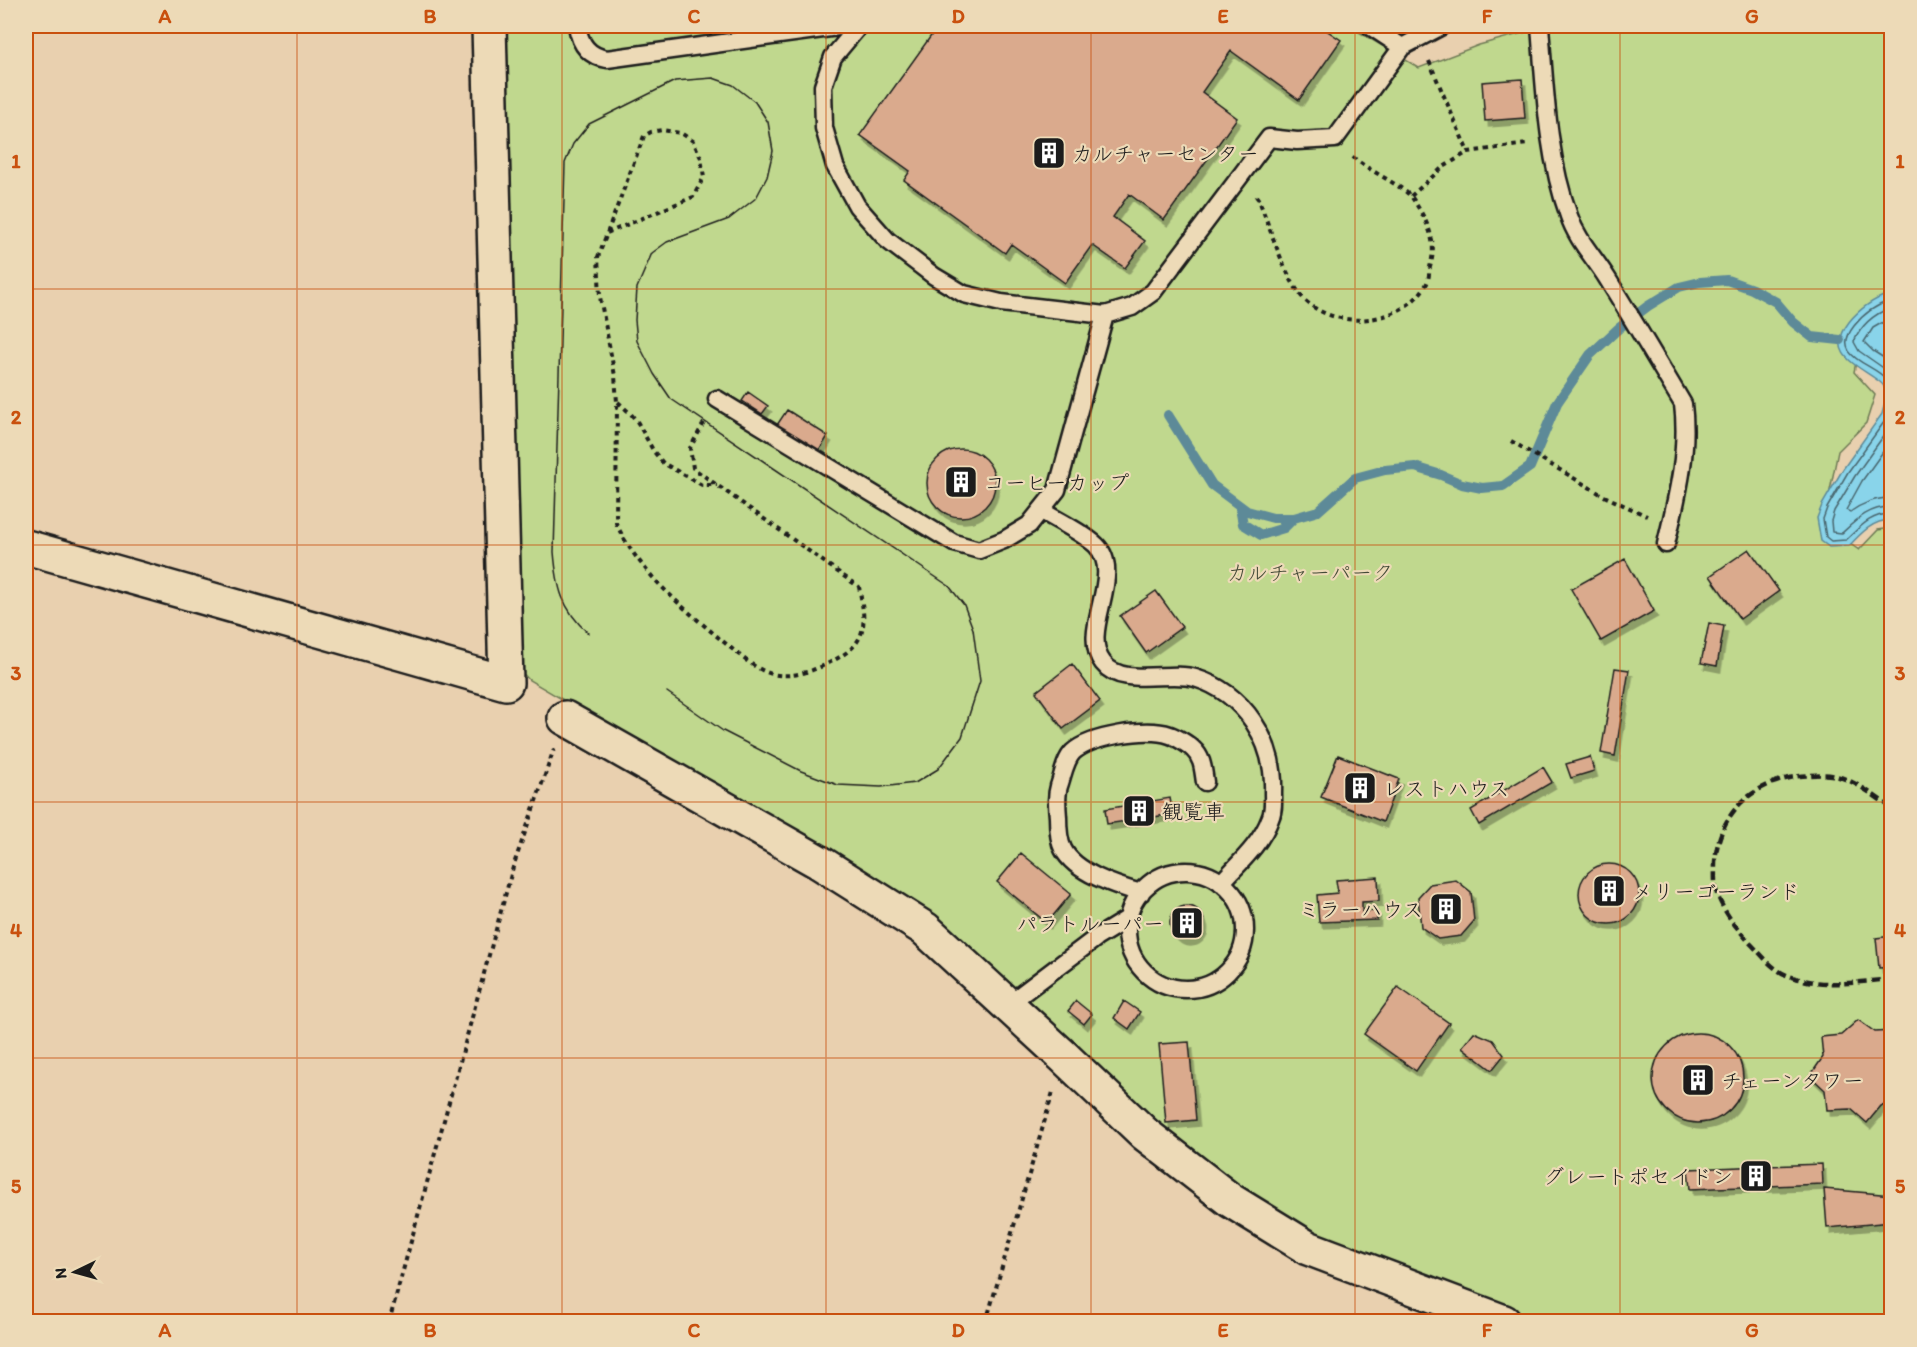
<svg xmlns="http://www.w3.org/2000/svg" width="1917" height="1347" viewBox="0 0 1917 1347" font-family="Itim,'Klee One',sans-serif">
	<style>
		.green { fill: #c0d88e; stroke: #6e7a55; stroke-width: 1.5 }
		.water { fill: #89d4ea; stroke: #5d8a98; stroke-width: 1.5 }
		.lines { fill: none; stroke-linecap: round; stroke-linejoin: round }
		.shore { stroke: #48666e; stroke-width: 1.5 }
		.stream { stroke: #5d8a98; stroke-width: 10 }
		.building { fill: #daaa8d; stroke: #1c1c1c; stroke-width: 1.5; filter: url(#shadow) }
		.lane-casing { stroke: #1c1c1c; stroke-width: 21 }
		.street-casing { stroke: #1c1c1c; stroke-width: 38 }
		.path { stroke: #1c1c1c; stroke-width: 4; stroke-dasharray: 4.5 4.5; stroke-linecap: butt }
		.lane { stroke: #eddab7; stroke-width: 16 }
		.street { stroke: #eddab7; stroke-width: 33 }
		.tram { stroke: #1c1c1c; stroke-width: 1.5 }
		.rail { stroke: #1c1c1c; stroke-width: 4.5; stroke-dasharray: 9 4.5; stroke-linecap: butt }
		.grid { fill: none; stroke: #c9500e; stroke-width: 1.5; stroke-opacity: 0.55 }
		.labels { text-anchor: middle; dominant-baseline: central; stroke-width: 4.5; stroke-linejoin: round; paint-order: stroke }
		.poi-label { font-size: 21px; fill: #1c1c1c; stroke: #eddab7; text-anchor: start }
		.park-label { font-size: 21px; fill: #454b38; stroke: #eddab7 }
		.neatline { fill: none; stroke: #c9500e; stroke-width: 2 }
		.grid-label { font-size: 20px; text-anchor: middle; font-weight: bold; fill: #c9500e }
	</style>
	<defs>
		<filter id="shadow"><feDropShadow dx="3.5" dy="6" stdDeviation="0" flood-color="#0004"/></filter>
	</defs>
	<rect width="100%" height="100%" fill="#e9d0af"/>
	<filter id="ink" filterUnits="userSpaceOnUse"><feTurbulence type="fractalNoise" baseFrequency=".0167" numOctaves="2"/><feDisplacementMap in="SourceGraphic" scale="12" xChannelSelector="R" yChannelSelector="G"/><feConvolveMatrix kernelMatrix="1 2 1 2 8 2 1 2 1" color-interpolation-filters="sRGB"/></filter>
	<g filter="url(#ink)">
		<!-- green -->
		<path class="green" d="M 499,26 L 1349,26 L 1419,68 L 1479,45 L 1549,26 L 1891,26 L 1891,286 L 1863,326 L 1854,372 L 1875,395 L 1866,423 L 1838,451 L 1823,525 L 1859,550 L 1878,530 L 1891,528 L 1891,1321 L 1531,1321 L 1307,1238 L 1223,1182 L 809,843 L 529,680 L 520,670 Z"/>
		<!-- water -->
		<path class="water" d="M 1891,293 L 1891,520 C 1873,520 1861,533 1849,546 L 1829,547 L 1821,541 L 1817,518 L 1822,505 L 1843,469 L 1882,414 L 1887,395 C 1886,390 1884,385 1880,382 C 1860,366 1824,355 1849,322 C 1860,308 1874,299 1891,293 Z"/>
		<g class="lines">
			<!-- shore -->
			<path class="shore" d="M 1892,300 C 1876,305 1864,313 1854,326 C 1829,358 1874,363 1887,380 C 1889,383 1890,386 1892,389
				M 1892,307 C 1874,314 1861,324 1854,342 L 1859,351 L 1892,374
				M 1892,317 L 1873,328 L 1864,342 L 1873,351 L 1892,363
				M 1892,402 L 1887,418 L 1848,472 L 1827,508 L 1823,519 L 1826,537 L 1831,541 L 1846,540 C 1859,528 1871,513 1892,514
				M 1892,424 L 1855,476 L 1834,511 L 1831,521 L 1832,532 L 1842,533 C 1856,520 1870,506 1892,507
				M 1892,439 L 1862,481 L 1846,510 L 1850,512 C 1861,504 1877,497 1892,498"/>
			<!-- stream -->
			<path class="stream" d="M 1168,415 L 1212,485 L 1247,511 L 1273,518 L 1294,518 L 1318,511 L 1355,478 L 1385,470 L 1415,467 L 1441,475 L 1462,484 L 1482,488 L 1503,486 L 1530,467 L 1557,403 L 1590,355 L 1619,328 L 1648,306 L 1679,287 L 1700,282 L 1727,280 L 1752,289 L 1776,302 L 1793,322 L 1812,337 L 1840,340
				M 1240,508 L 1243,524 L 1261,535 L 1284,528 L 1294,518"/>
		</g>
		<!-- building -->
		<path class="building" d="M 938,26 L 1320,26 L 1341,40 L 1299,100 L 1231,51 L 1202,92 L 1237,118 L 1164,220 L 1129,194 L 1113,217 L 1145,241 L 1125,268 L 1092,245 L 1065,283 L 1011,244 L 1005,253 L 904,180 L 910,171 L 860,135 Z
			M 1522,79 L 1525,118 L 1485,121 L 1482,82 Z
			M 748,392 L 768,406 L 762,414 L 742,401 Z
			M 787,410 L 828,436 L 819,451 L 777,425 Z
			M927 483a34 34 0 1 1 68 0a34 34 0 1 1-68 0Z
			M 1749,549 L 1779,591 L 1740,619 L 1710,576 Z
			M 1625,559 L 1654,611 L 1601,641 L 1571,589 Z
			M 1156,591 L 1182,627 L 1146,653 L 1120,616 Z
			M 1709,623 L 1724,626 L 1717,666 L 1701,663 Z
			M 1072,664 L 1100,701 L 1063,729 L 1036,692 Z
			M 1615,668 L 1629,670 L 1615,756 L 1601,753 Z
			M 1338,755 L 1399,779 L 1383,822 L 1321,797 Z
			M 1590,757 L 1594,771 L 1571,778 L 1566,764 Z
			M 1543,767 L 1552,782 L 1479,825 L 1471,810 Z
			M 1170,798 L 1173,814 L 1107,824 L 1105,809 Z
			M 1021,853 L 1071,894 L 1047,923 L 997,882 Z
			M1579 894a30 30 0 1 1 60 0a30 30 0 1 1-60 0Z
			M 1378,877 L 1379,901 L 1362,902 L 1362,912 L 1377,911 L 1377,920 L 1319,922 L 1317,895 L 1338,893 L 1336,880 Z
			M 1456,880 L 1471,892 L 1474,921 L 1461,936 L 1438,939 L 1421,927 L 1418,897 L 1430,884 Z
			M1170 923a17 17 0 1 1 34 0a17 17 0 1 1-34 0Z
			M 1892,936 L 1892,967 L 1879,968 L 1876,938 Z
			M 1398,987 L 1449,1023 L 1416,1071 L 1364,1034 Z
			M 1076,1001 L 1092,1014 L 1084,1024 L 1068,1011 Z
			M 1124,1001 L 1140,1012 L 1129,1029 L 1114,1018 Z
			M 1858,1020 L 1875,1032 L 1892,1031 L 1892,1103 L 1881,1106 L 1867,1123 L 1851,1109 L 1827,1110 L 1825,1090 L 1810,1076 L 1823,1057 L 1821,1037 L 1841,1035 Z
			M 1474,1032 L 1493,1040 L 1504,1055 L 1492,1070 L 1462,1047 Z
			M1653 1078a45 45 0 1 1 90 0a45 45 0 1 1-90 0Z
			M 1189,1042 L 1196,1120 L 1166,1123 L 1159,1044 Z
			M 1822,1164 L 1823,1184 L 1690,1189 L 1688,1169 Z
			M 1824,1189 L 1892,1195 L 1892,1222 L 1827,1228 Z"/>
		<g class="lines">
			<defs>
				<path id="lane" d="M 577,26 C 580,44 588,56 607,59 L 845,26
					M 859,26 L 833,57 L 823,86 L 824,128 L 835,166 L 857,206 L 887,240 L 934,276 L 964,294 L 1001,303 L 1105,315 L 1132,307 L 1153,292 L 1269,138 L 1297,141 L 1335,139 L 1402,47 L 1442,26
					M 1370,26 L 1402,47
					M 1540,26 C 1545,89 1547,156 1569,216 C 1577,240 1594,257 1607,278 C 1633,320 1658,362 1683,404 C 1689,452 1677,497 1666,544
					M 717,399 L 954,543 L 979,550 L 1004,540 L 1029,525 L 1057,490 L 1105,315
					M 1042,511 C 1058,521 1082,532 1096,545 C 1126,575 1078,631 1103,663 C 1122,688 1169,670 1195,678 C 1244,693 1275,741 1273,792 C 1273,801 1274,811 1270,819 C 1261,844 1238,864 1221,883
					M1127 930a59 59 0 1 1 118 0a59 59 0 1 1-118 0Z
					M 1141,893 C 1117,886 1075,873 1063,849 C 1059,841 1058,826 1058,817 C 1057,806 1056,796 1059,786 C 1063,775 1065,760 1073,752 C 1091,736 1147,727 1170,735 C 1176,737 1188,744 1193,749 C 1203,758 1203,770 1205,782
					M 1007,1005 L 1096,938 L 1127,919"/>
				<path id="street" d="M 26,547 L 506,683 L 489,26
					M 565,718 L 819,862 L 925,929 L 1063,1056 L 1145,1134 L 1230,1200 L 1308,1248 L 1504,1322"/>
			</defs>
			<!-- lane casing -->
			<use href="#lane" class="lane-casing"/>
			<!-- street casing -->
			<use href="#street" class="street-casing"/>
			<!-- path -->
			<path class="path" d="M 1429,61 L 1468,152
				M 1256,196 L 1259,200 C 1270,228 1287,285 1308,303 C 1341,331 1404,323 1426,285 C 1429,280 1429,273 1430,267 C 1433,257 1434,246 1431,236 C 1428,223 1420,210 1413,199 C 1404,186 1367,170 1353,157
				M 1411,196 L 1442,168 L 1468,152 L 1527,144
				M 607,233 L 693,197 L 704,177 L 701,158 L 693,141 L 681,133 L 662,130 L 651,132 L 644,136 L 598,257 L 600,297 L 615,376 L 617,402 L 616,523 C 638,571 680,605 719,638 C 734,650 753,669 772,674 C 795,679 819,669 838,658 C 870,640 865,619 859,587 L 693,468 L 690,448 L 705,421
				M 618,402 L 631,414 L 638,423 L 654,452 L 663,463 L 702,485 L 717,485
				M 1511,441 L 1604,496 L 1647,516
				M 389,1322 L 513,867 L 554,749
				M 986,1322 L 1053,1092"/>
			<!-- lane -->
			<use href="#lane" class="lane"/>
			<!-- street -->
			<use href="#street" class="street"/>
			<!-- tram -->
			<path class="tram" d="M 588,633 C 561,608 557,587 554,552 L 565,163 L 573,144 L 589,124 L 675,81 L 713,78 L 733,85 L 755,102 L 768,122 L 773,151 L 767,177 L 756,198 L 729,219 L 667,242 L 652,253 L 637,288 L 635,320 L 637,341 L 654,374 L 671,399 L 949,586 L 964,605 L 973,629 L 980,681 L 962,737 L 938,769 L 915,783 L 881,787 L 838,785 L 801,771 L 723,731 L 667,692"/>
			<!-- rail -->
			<path class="rail" d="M 1892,808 C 1874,796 1856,781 1836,776 C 1824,773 1813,775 1800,776 C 1752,783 1719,812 1715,862 C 1715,873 1714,884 1717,894 C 1724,913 1737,928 1750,943 C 1763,956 1774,972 1792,977 C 1827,988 1856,982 1892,979"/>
		</g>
	</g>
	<!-- grid -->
	<path class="grid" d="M 297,26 L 297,1322M 562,26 L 562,1322M 826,26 L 826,1322M 1091,26 L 1091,1322M 1355,26 L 1355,1322M 1620,26 L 1620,1322M 26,289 L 1892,289M 26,545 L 1892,545M 26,802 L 1892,802M 26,1058 L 1892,1058"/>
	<!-- icons -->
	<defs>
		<symbol id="building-square" viewBox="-11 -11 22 22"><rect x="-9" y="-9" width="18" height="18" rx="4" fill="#1c1c1c" stroke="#eddab7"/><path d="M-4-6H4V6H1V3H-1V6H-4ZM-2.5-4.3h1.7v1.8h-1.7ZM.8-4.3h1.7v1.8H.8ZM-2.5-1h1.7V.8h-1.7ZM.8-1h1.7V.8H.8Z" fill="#fff"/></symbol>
	</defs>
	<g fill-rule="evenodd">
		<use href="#building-square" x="1030" y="134" width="38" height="38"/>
		<use href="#building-square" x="942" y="463" width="38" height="38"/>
		<use href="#building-square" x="1341" y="769" width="38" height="38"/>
		<use href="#building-square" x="1120" y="792" width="38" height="38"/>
		<use href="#building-square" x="1590" y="872" width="38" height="38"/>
		<use href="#building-square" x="1427" y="890" width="38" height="38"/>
		<use href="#building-square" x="1168" y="904" width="38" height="38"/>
		<use href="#building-square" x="1679" y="1061" width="38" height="38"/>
		<use href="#building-square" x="1737" y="1157" width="38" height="38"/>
	</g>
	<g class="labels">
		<!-- poi labels -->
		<g class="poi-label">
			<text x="1072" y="153">カルチャーセンター</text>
			<text x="984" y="482">コーヒーカップ</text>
			<text x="1383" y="788">レストハウス</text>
			<text x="1162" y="811">観覧車</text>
			<text x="1632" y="891">メリーゴーランド</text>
			<text x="1423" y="909" text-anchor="end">ミラーハウス</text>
			<text x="1164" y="923" text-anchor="end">パラトルーパー</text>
			<text x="1721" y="1080">チェーンタワー</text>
			<text x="1733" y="1176" text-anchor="end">グレートポセイドン</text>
		</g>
		<!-- park labels -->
		<g class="park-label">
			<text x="1310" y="572">カルチャーパーク</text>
		</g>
	</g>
	<!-- margin -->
	<rect width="1917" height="1347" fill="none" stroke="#eddab7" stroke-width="66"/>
	<!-- north arrow -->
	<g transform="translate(75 1272) rotate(265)" stroke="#eddab7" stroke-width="4.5" paint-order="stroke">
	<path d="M0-4.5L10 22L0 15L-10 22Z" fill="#1c1c1c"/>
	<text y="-9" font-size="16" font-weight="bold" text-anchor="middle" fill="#1c1c1c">N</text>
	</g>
	<rect x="33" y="33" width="1851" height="1281" class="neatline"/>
	<g class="grid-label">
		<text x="165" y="23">A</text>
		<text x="430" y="23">B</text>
		<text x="694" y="23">C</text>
		<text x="958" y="23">D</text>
		<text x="1223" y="23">E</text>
		<text x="1487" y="23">F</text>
		<text x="1752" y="23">G</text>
		<text x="16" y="168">1</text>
		<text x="1900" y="168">1</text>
		<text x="16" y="424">2</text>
		<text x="1900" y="424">2</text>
		<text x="16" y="680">3</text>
		<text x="1900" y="680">3</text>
		<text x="16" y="937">4</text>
		<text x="1900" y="937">4</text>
		<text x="16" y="1193">5</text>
		<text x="1900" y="1193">5</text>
		<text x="165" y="1337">A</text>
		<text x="430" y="1337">B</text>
		<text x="694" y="1337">C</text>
		<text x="958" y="1337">D</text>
		<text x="1223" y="1337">E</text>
		<text x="1487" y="1337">F</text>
		<text x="1752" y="1337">G</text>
	</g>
</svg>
